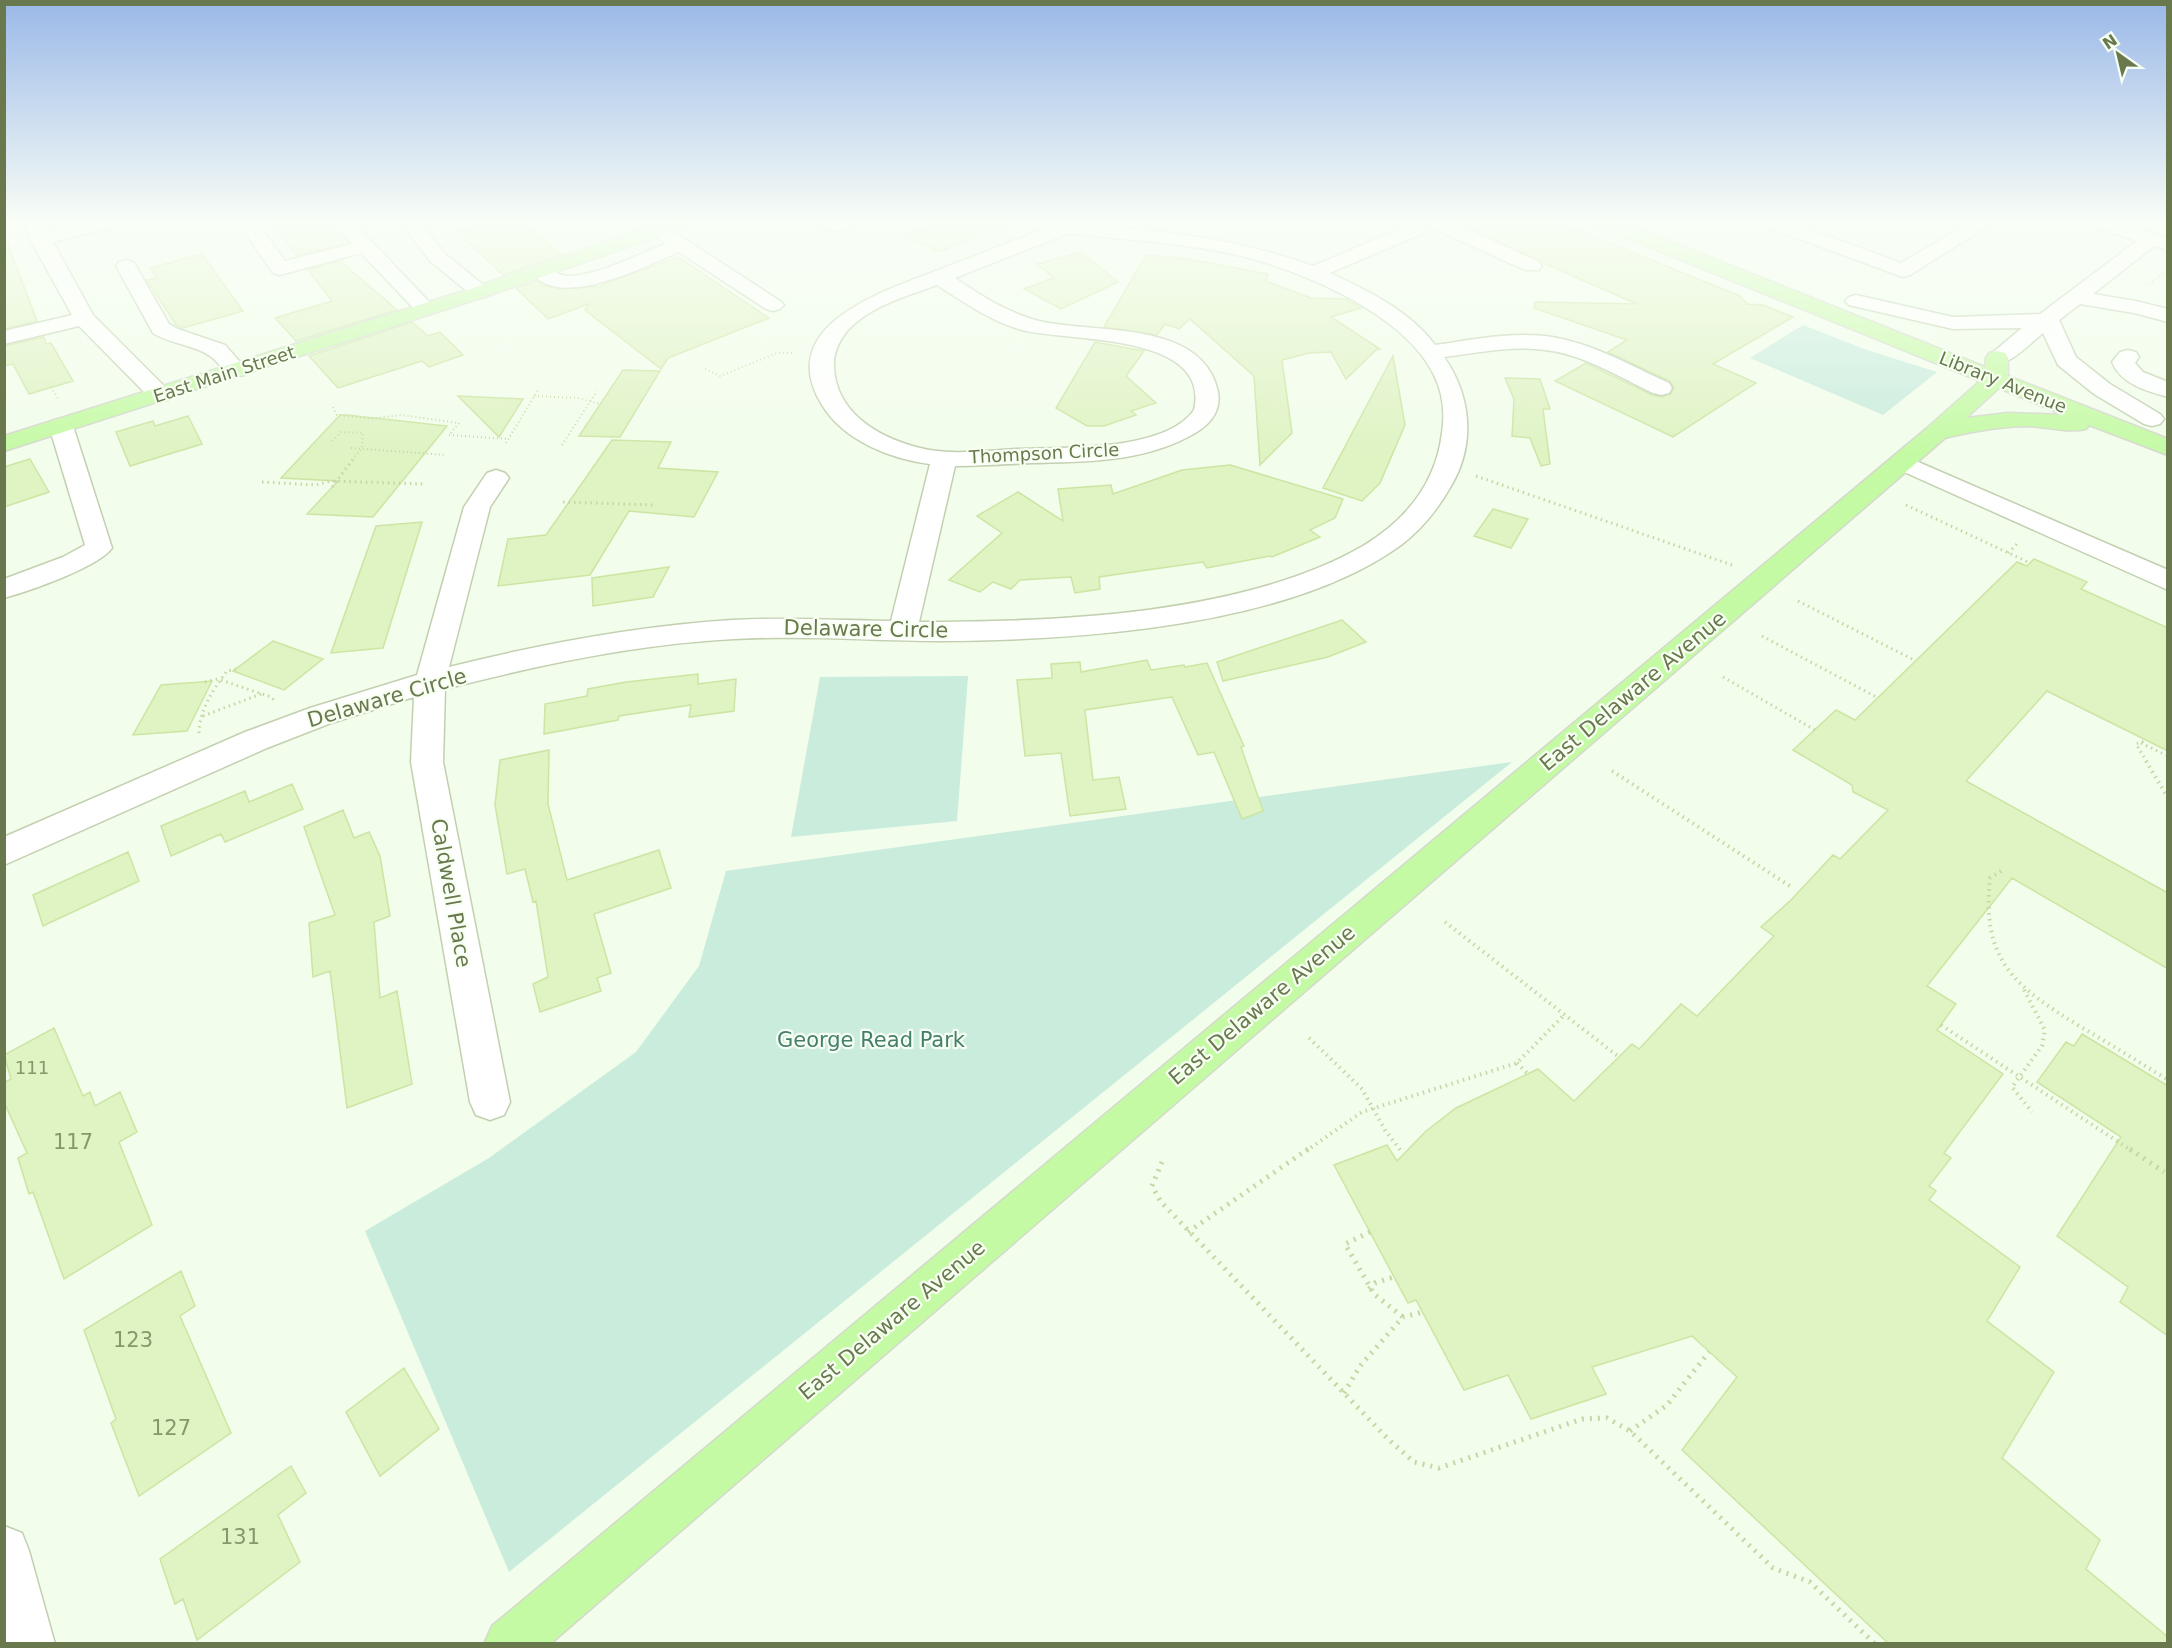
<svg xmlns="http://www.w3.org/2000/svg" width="2172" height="1648" viewBox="0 0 2172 1648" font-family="'DejaVu Sans',sans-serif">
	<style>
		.green { fill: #c9ecdd }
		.building { fill: #dff3c3; stroke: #cce5a3; stroke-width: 1.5 }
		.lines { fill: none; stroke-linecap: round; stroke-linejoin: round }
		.minor-casing { stroke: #c2d0b0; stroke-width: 3 }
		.major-casing { stroke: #d5d9cd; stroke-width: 3 }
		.path-far3 { stroke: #c4d8a5; stroke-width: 2; stroke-dasharray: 1 3; stroke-linecap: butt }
		.path-far2 { stroke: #c4d8a5; stroke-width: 3; stroke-dasharray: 1.5 4; stroke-linecap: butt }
		.path-far1 { stroke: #c4d8a5; stroke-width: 4; stroke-dasharray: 1.5 4.5; stroke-linecap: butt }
		.path { stroke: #c4d8a5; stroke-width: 5; stroke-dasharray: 2 6; stroke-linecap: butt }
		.minor { fill: #fff; fill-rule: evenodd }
		.major { fill: #c5faa5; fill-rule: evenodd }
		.labels { text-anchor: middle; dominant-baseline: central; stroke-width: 4.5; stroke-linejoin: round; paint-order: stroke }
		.far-street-label { font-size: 18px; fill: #69794d; stroke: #f7fff2 }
		.number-label { font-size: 18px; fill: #86986a }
		.street-label { font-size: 21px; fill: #69794d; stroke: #f7fff2 }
		.park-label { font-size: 21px; fill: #447f6e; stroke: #f7fff2 }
		.near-number-label { font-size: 21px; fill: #86986a }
	</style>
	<rect width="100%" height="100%" fill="#f2fdeb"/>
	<!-- green -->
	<path class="green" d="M 1803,325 L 1867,350 L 1937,372 L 1883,415 L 1750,358 Z
		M 968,676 L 957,821 L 791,837 L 820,677 Z
		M 1512,762 L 509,1572 L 365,1231 L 489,1158 L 636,1052 L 699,966 L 726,871 Z"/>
	<!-- building -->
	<path class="building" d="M 272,222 L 326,222 L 344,244 L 297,256 Z
		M 486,222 L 525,222 L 561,255 L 503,275 L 456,231 Z
		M 940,222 L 1009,222 L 1009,224 L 939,252 L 905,235 Z
		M 1458,222 L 1558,222 L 1740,296 L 1747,304 L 1763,305 L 1793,317 L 1713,364 L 1756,383 L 1673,437 L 1555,381 L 1586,363 L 1652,395 L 1662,397 L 1671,394 L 1674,387 L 1670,381 L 1608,352 L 1627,340 L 1534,308 L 1535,302 L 1637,304 L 1543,263 Z
		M 4,242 L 7,242 L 37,321 L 4,329 Z
		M 1081,252 L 1118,282 L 1061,309 L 1024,289 L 1054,278 L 1037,264 Z
		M 202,254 L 243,311 L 183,328 L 176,325 L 147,280 L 157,278 L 150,268 Z
		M 1146,255 L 1188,259 L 1268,274 L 1266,281 L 1311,298 L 1345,299 L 1361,308 L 1331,317 L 1380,349 L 1376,350 L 1346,379 L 1331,352 L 1309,353 L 1282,360 L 1292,433 L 1260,465 L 1254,376 L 1190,319 L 1179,329 L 1165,324 L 1157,335 L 1104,327 Z
		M 678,257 L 769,318 L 668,358 L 661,369 L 585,310 L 589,304 L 548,319 L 516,288 L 538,281 L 542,285 L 560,289 L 597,286 L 599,288 L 601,285 Z
		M 340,261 L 397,310 L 296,341 L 275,318 L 332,301 L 308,270 Z
		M 412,322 L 428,336 L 440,332 L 463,355 L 429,367 L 422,361 L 338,388 L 309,356 Z
		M 44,337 L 46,344 L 51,343 L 73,381 L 29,394 L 13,364 L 4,366 L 4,346 Z
		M 1095,342 L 1144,351 L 1126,376 L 1156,403 L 1131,411 L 1136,415 L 1104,426 L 1087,426 L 1056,408 Z
		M 1393,356 L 1405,425 L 1380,483 L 1362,501 L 1323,488 Z
		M 623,370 L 660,371 L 620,437 L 579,436 Z
		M 1505,378 L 1540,379 L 1550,409 L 1543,409 L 1550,464 L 1541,466 L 1530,438 L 1512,436 L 1514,399 Z
		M 458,396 L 523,399 L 499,437 Z
		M 340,415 L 347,415 L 447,426 L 373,517 L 307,514 L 338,481 L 281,478 Z
		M 188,416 L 202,444 L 130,466 L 116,432 L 153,421 L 155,426 Z
		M 612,440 L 671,442 L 658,468 L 718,472 L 694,517 L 629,511 L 590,575 L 498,586 L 508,539 L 546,535 Z
		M 30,459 L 49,492 L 4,507 L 4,467 Z
		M 1230,465 L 1343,499 L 1335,518 L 1310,530 L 1320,537 L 1272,557 L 1270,556 L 1207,568 L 1203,562 L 1099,577 L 1100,589 L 1075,593 L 1071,577 L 1020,580 L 1011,589 L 993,582 L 980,592 L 949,580 L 1002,533 L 977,516 L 1018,492 L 1063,521 L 1058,489 L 1111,485 L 1113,494 L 1182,470 Z
		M 1493,509 L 1528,519 L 1511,548 L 1474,536 Z
		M 422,522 L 383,648 L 331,653 L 376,526 Z
		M 2034,559 L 2087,582 L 2081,589 L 2168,628 L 2168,751 L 2047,691 L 1966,781 L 2168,893 L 2168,969 L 2012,878 L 1927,986 L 1956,1004 L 1937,1030 L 2003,1074 L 1944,1153 L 1951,1158 L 1929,1186 L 1936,1191 L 1929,1200 L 2020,1267 L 1987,1321 L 2054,1372 L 2002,1458 L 2100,1540 L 2086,1569 L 2168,1637 L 2168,1644 L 1889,1644 L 1682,1450 L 1737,1377 L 1692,1336 L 1592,1367 L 1606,1394 L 1531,1419 L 1508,1375 L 1464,1390 L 1416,1300 L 1408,1303 L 1334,1165 L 1387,1145 L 1397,1161 L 1425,1132 L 1456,1108 L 1538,1069 L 1574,1101 L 1632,1044 L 1639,1049 L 1681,1004 L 1697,1016 L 1774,936 L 1761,927 L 1791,900 L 1833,855 L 1840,859 L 1888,810 L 1853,792 L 1852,785 L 1793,750 L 1836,710 L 1855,720 L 2017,562 L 2027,566 Z
		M 669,567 L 653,597 L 593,606 L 592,578 Z
		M 1342,620 L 1366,642 L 1328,657 L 1223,681 L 1217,662 Z
		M 273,641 L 323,659 L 284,690 L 233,671 Z
		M 1147,660 L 1151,670 L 1184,665 L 1185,667 L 1207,663 L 1244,746 L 1241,747 L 1263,811 L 1242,819 L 1214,752 L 1198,755 L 1172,697 L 1085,710 L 1093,780 L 1119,777 L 1126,809 L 1070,816 L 1061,753 L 1025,756 L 1017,680 L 1052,678 L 1051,664 L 1080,662 L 1081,672 Z
		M 698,674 L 698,684 L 736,679 L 734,711 L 689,717 L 691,705 L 619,716 L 618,720 L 544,734 L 545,704 L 587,696 L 588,689 L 626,682 Z
		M 212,681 L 187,731 L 133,735 L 161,685 Z
		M 549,750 L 548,804 L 567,880 L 659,850 L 671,888 L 594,914 L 611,973 L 597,978 L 601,991 L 540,1012 L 533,984 L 548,977 L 536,901 L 533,902 L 525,869 L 507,874 L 495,805 L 500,760 Z
		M 292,784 L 303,809 L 225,842 L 221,834 L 171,856 L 161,826 L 245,791 L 249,802 Z
		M 343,810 L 354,838 L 369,832 L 380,856 L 390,916 L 374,922 L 380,998 L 397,991 L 412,1084 L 347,1108 L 330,971 L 313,977 L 309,923 L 335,915 L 304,827 Z
		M 128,852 L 139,881 L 43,926 L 33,895 Z
		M 54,1028 L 83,1096 L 90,1092 L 95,1106 L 120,1092 L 137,1132 L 119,1142 L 152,1225 L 64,1279 L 33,1192 L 29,1194 L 18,1158 L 27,1153 L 4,1102 L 4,1083 L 11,1079 L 4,1055 Z
		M 2082,1034 L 2168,1086 L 2168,1336 L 2120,1302 L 2128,1287 L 2057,1236 L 2121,1137 L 2037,1082 L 2066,1042 L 2074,1046 Z
		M 181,1271 L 195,1306 L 180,1316 L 231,1433 L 139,1496 L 111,1423 L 116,1419 L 84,1330 Z
		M 404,1368 L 439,1429 L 380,1476 L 346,1412 Z
		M 291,1466 L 306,1493 L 278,1515 L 300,1562 L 197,1640 L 183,1599 L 175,1604 L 160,1559 Z"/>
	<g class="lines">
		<defs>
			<path id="minor" d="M 24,222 L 43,222 L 48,231 L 84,222 L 114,222 L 112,227 L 53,242 L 93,315 L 168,390 L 172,395 L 168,400 L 160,402 L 152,400 L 79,326 L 4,344 L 4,331 L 72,315 L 30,239 Z
				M 238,222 L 257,222 L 285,261 L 352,244 L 333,222 L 353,222 L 436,309 L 432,313 L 425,315 L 418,313 L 361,253 L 280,275 L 273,273 Z
				M 401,222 L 420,222 L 444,253 L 487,288 L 490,292 L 487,296 L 480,298 L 473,296 L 430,261 Z
				M 815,222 L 861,222 L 859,226 C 845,230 825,235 815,222 Z
				M 1049,222 C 1077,222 1104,226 1132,229 C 1197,235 1251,244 1313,266 L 1407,226 L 1421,226 L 1424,230 L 1421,234 L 1330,273 C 1367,290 1410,311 1435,345 C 1471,340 1508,332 1545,336 C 1589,341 1629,365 1669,383 L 1672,388 L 1669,393 L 1661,395 L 1653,393 C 1619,377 1583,354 1545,350 C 1512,345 1477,353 1444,357 C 1471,395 1476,444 1451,486 C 1438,509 1422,529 1401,545 C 1288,627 1080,640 943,641 C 874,641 804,635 734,639 C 636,644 539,665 445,689 L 443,762 L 510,1102 L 504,1115 L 490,1120 L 476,1115 L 470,1102 L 411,762 L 414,697 L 331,723 L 267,748 L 4,865 L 4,837 L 245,732 L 310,708 L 417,675 L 464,507 L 487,473 L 496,470 L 505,473 L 509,478 L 490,507 L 449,667 C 541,644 637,626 732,620 C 785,617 838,620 891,621 L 930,464 C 891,459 844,441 822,405 C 772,324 887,290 941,269 C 978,255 1015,240 1052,226 ZM 1069,233 C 1122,240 1176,242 1228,253 C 1293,266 1404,312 1434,375 C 1443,393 1445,414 1442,433 C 1436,483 1406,520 1363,546 C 1243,615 1056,622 919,622 L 955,466 C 981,466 1006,464 1032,463 C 1085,462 1140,462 1188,437 C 1206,428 1222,414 1218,392 C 1203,317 1088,335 1035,320 C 1005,311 980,295 955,278 ZM 937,285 C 965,303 990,321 1022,330 C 1067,342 1212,332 1194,410 C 1165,452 1062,447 1016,449 C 983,451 948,456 916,447 C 876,436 836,412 834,367 C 833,353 839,341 848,330 C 870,306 907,296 937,285 Z
				M 1426,222 L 1452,222 L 1539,262 L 1542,266 L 1539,270 L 1525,270 L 1428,226 Z
				M 1762,222 L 1790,222 L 1901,263 L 1971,222 L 1994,222 L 1910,275 L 1903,277 L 1764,226 Z
				M 2091,222 L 2121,222 L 2168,238 L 2168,250 L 2154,246 L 2093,294 L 2136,301 L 2168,309 L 2168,322 L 2134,313 L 2080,304 L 2059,320 L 2076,357 L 2110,384 L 2160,414 L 2164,419 L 2160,424 L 2152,426 L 2144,424 L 2094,394 L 2058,365 L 2043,333 C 2028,345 2009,368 1989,363 L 1986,358 L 2022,328 L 1953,329 L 1849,305 L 1845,301 L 1849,297 L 1856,295 L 1953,317 L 2040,314 L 2137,241 L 2093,226 Z
				M 661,226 L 668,228 L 780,301 L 784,305 L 780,309 L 773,311 L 766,309 L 679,252 C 645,266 558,312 530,271 L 533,267 C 547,263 554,275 568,276 C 598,276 637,254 666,244 L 651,232 L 654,228 Z
				M 126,260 L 133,262 L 136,266 L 169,324 L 178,329 L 225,345 L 247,370 L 244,375 C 225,379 223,365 210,356 C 195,345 170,344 153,333 L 116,266 L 119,262 Z
				M 2128,350 L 2136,352 L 2139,357 L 2135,363 L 2143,372 L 2168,382 L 2168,397 C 2146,391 2121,384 2112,362 L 2120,352 Z
				M 61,419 L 69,421 L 73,426 L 112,548 C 99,567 29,591 4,598 L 4,579 L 63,557 L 85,545 L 49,426 L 53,421 Z
				M 1902,455 L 2168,570 L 2168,590 L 1893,467 L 1890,462 L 1893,457 Z
				M 4,1526 L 22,1533 L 29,1551 L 55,1644 L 4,1644 Z"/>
			<path id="major" d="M 661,222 L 690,222 L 688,226 L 487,296 L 4,451 L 4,436 L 473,288 Z
				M 1595,222 L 1622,222 L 1985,367 L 1986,358 L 1989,353 L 1997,351 L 2005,353 L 2008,358 L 2008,376 L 2168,439 L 2168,455 L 2089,425 L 2086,429 C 2069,433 2048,427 2030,426 C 2001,426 1973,431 1945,438 L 550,1644 L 484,1644 L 492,1626 L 1926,429 L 1980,381 L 1597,226 ZM 1999,388 L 2064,415 L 2008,413 L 1966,418 Z"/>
		</defs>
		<!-- minor casing -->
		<use href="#minor" class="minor-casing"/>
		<!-- major casing -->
		<use href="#major" class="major-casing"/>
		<!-- path-far3 -->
		<path class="path-far3" d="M 2149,284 L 2168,271
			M 705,369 L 720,376 L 777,353 L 794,353
			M 51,387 L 59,400
			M 534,396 L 578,398 L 600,404
			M 333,407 L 337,415 L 369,419 L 401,415 L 459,423 L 449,435
			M 449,435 L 508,439
			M 332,441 L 341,432 L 363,433 L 362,448 L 353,459
			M 506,443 L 538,390
			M 562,445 L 597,391
			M 351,448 L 446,455"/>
		<!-- path-far2 -->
		<path class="path-far2" d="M 1476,476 L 1732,565
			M 262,482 L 316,485 L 330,481 L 424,484
			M 332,487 L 354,458
			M 563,502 L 653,505
			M 1906,505 L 2030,563
			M 2008,553 L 2018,543
			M 1798,601 L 1916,661
			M 1762,636 L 1878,698
			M 1723,677 L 1815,730
			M 205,682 L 218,679 L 271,697 L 276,702
			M 203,716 L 261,694
			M 199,733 C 199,711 214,688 227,671 L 236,669
			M 2141,743 L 2168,756
			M 2147,762 L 2136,744 L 2147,740"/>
		<!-- path-far1 -->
		<path class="path-far1" d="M 2146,761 L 2168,798
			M 1612,771 L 1793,888
			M 2001,871 L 1990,878 C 1981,962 2016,987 2081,1027 C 2110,1044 2139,1062 2168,1080
			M 1445,922 L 1619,1057
			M 2024,990 L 2045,1030 L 2042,1046 L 2012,1087 L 2032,1112
			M 1941,1025 L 2132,1151
			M 1309,1038 L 1362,1089 L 1385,1130 L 1401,1151
			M 1517,1063 L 1528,1074
			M 1306,1151 L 1362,1112 L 1517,1063 L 1565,1014"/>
		<!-- path -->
		<path class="path" d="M 2130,1149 L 2164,1172
			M 1162,1162 L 1152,1186 L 1161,1202 L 1388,1439 L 1414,1462 L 1439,1468 L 1582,1419 L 1607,1418 L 1630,1431 L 1773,1568 L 1810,1582 L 1875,1644
			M 1188,1232 L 1308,1149
			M 1370,1232 L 1345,1244 L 1374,1294 L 1403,1317
			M 1369,1289 L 1375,1283 L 1394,1277
			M 1344,1393 L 1360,1366 L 1403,1317 L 1423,1312
			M 1630,1431 L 1667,1405 L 1709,1352"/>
		<!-- minor -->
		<use href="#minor" class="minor"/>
		<!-- major -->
		<use href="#major" class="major"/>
	</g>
	<!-- sky -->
	<linearGradient id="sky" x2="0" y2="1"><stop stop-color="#9ab8e8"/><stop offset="0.49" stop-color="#f9fef6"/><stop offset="1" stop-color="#f9fef6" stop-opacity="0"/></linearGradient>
	<rect width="2172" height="453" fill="url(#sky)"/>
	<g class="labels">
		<!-- far-street labels -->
		<g class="far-street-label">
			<text transform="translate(224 374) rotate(-18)">East Main Street</text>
			<text transform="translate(2003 382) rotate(22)">Library Avenue</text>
			<text transform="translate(1044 453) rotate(-3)">Thompson Circle</text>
		</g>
		<!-- number labels -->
		<g class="number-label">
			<text x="32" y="1067">111</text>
		</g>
		<!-- street labels -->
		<g class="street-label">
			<text transform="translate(866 629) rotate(1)">Delaware Circle</text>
			<text transform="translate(1633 691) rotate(-40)">East Delaware Avenue</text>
			<text transform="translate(387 698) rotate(-16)">Delaware Circle</text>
			<text transform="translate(451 893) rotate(80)">Caldwell Place</text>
			<text transform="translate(1262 1005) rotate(-40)">East Delaware Avenue</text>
			<text transform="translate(892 1320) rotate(-40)">East Delaware Avenue</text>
		</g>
		<!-- park labels -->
		<g class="park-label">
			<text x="871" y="1040">George Read Park</text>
		</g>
		<!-- near-number labels -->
		<g class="near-number-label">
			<text x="73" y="1142">117</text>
			<text x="133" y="1340">123</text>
			<text x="171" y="1428">127</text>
			<text x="240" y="1537">131</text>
		</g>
	</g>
	<!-- border -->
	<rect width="2172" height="1648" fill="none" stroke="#69794d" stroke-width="12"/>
	<!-- north arrow -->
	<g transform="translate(2118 54) rotate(326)" stroke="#f7fff2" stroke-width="4.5" paint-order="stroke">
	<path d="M0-4.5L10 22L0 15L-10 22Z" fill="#69794d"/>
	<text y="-9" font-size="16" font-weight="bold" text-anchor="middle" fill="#69794d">N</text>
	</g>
</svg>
